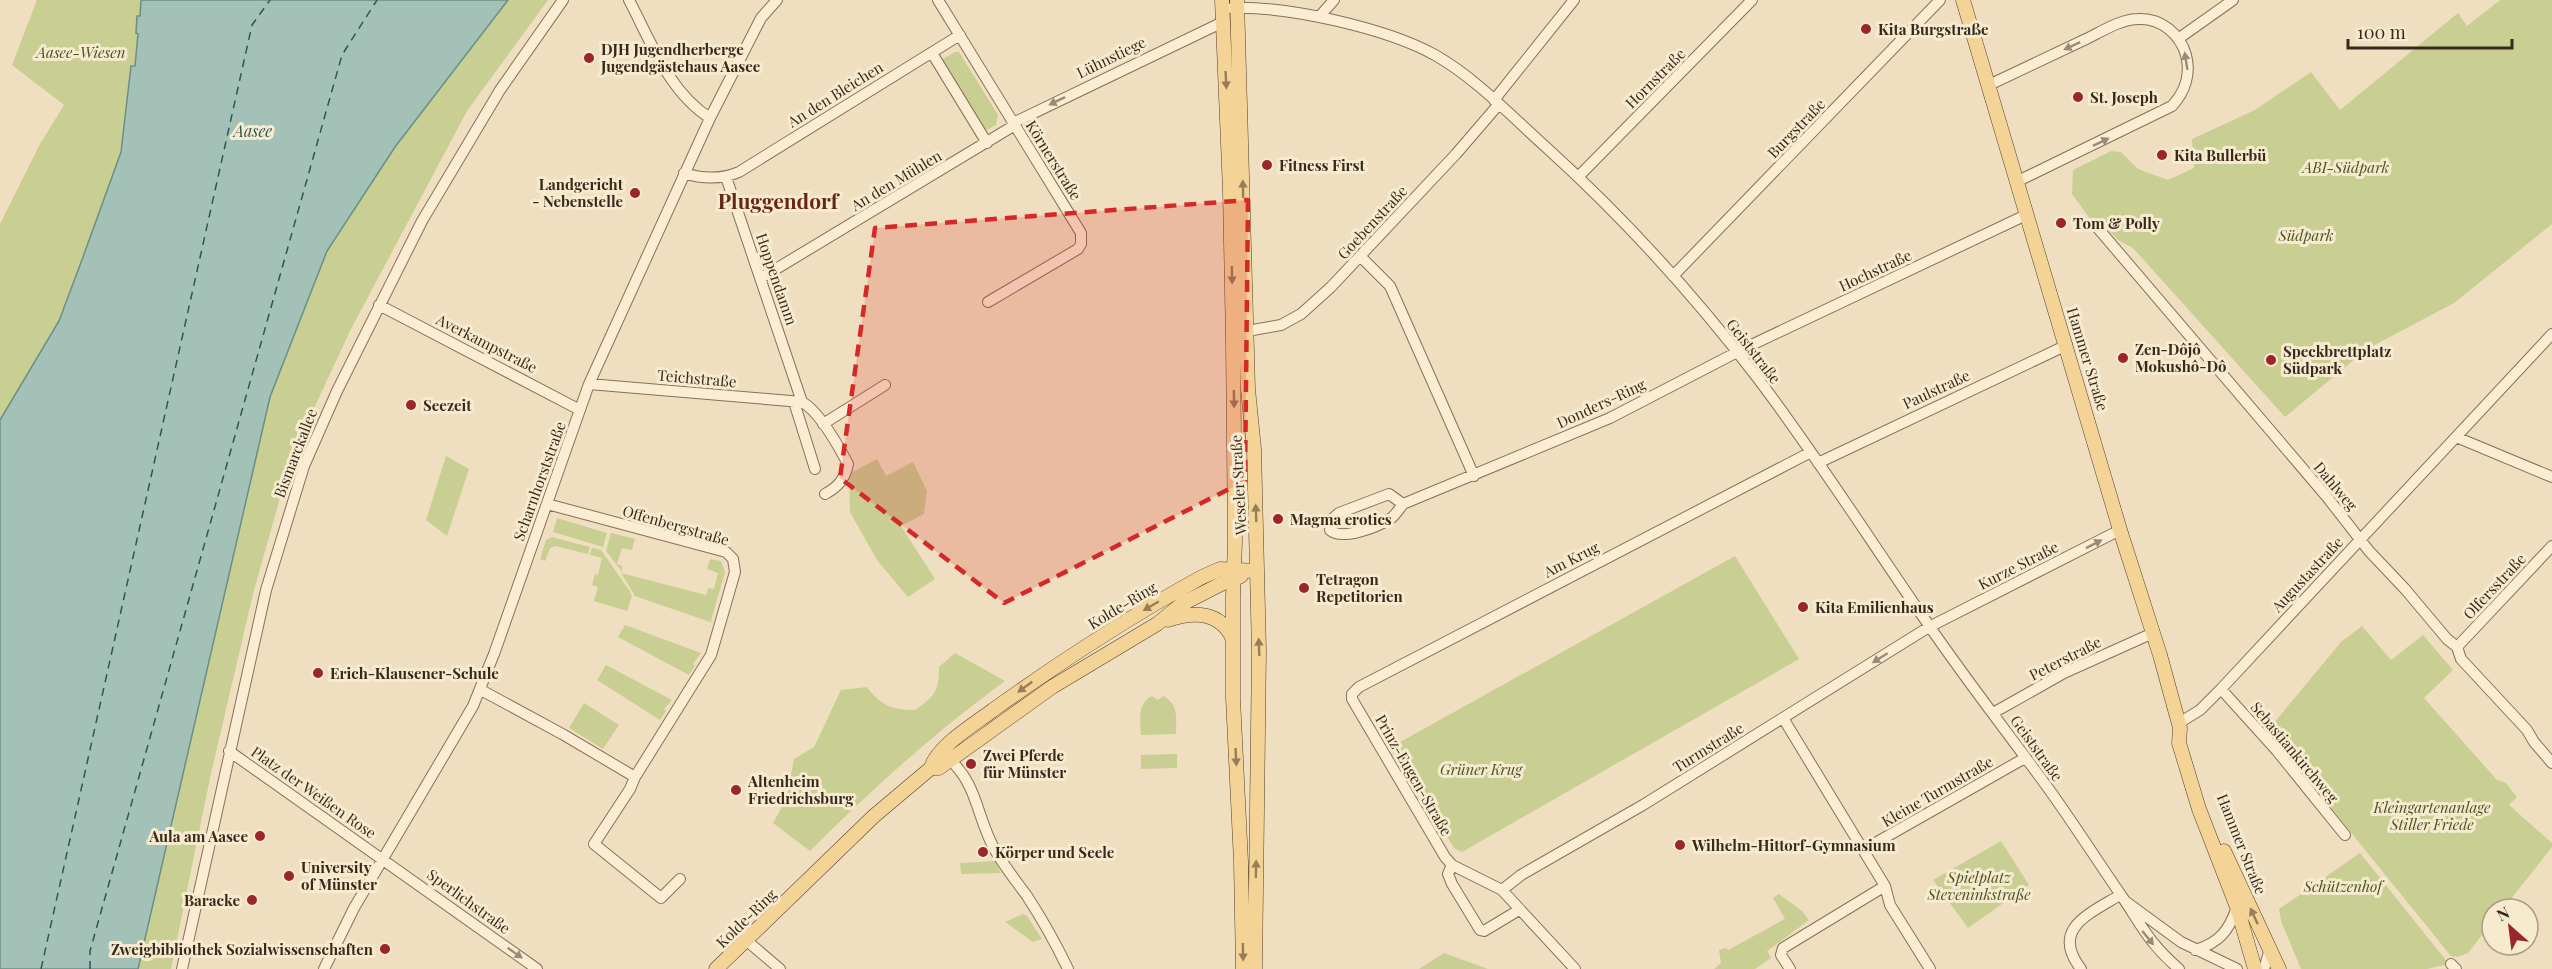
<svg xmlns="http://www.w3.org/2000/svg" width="2552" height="969" viewBox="0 0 2552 969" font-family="'Playfair Display',serif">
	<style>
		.green { fill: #c9ce93 }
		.water { fill: #a3c1b7; stroke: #6a8f85; stroke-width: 1.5 }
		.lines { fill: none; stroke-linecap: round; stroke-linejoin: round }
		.ferry { stroke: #2b5854; stroke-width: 1.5; stroke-dasharray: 8 6; stroke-linecap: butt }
		.minor-casing { stroke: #897057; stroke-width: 12 }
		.major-casing { stroke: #563e2c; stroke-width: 15 }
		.minor { stroke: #faedd3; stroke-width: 10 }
		.major { stroke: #f4d396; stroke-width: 14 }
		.oneway { fill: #998b78 }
		.oneway2 { fill: #967e59 }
		.marked { fill: #d62828; fill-opacity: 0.2; stroke: #d62828; stroke-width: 4.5; stroke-dasharray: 12 8; stroke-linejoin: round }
		.poi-dot { fill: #9a252a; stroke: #f6eacf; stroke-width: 2 }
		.labels { text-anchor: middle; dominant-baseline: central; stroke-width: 6; stroke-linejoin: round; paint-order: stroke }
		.poi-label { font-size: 15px; font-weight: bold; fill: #38291c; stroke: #f6eacf; text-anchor: start }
		.park-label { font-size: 15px; font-style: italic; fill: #4a5522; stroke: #f6eacf }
		.street-label { font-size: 15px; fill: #38291c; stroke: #f6eacf }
		.water-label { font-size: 16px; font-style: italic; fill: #2b5854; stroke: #f6eacf }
		.district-label { font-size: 21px; font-weight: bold; fill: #66271a; stroke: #f6eacf }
	</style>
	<rect width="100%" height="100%" fill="#efdfc0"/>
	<!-- green -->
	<path class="green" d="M 37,0 L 141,0 L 140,16 L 137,16 L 136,33 L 138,33 L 135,66 L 131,66 L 121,152 L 83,257 L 59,321 L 0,420 L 0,224 L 40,144 L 64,105 L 12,65 Z
		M 508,0 L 548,0 L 467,111 L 351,329 L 309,419 L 280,498 L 253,594 L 210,778 L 171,969 L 138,969 L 270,397 L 327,251 L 395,147 Z
		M 2500,0 L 2552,0 L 2552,224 L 2454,303 L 2367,349 L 2285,417 L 2133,248 L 2118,240 L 2103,224 L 2093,223 L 2072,194 L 2073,170 L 2111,151 L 2121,152 L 2138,169 L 2168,180 L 2194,168 L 2192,139 L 2255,110 L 2311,72 L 2340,110 L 2458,13 L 2467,26 Z
		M 955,52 L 959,52 L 998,115 L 996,125 L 985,131 L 941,60 Z
		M 446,456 L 469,469 L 447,536 L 426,520 Z
		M 877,459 L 886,476 L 913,462 L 927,491 L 924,514 L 901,526 L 935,579 L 908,597 L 877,560 L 850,512 L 849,474 Z
		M 557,518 L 607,533 L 603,547 L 553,532 Z
		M 611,533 L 635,539 L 632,550 L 622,548 L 617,564 L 622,566 L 622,572 L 606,551 Z
		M 552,537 L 590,547 L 588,554 L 555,546 L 550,548 L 545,561 L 540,559 L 546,540 Z
		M 592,548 L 601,550 L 629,590 L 632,596 L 627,611 L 594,601 L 598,587 L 592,585 L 595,574 L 598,575 L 602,558 L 590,555 Z
		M 1735,556 L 1799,659 L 1462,852 L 1454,848 L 1393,746 Z
		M 710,559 L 721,561 L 725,572 L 711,621 L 713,623 L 635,596 L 621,573 L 706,595 L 708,588 L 714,589 L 718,573 L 707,569 Z
		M 625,625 L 701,653 L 693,664 L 695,666 L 689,675 L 618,637 Z
		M 2362,626 L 2391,660 L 2423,635 L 2453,670 L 2424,698 L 2497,780 L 2506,783 L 2517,797 L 2509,805 L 2552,843 L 2552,847 L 2503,909 L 2492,909 L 2492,922 L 2468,953 L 2457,957 L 2451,956 L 2268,730 L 2341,642 Z
		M 955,653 L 1005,681 C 935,732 872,789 810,851 L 773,823 L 786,800 L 794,759 L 814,747 L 841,690 L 867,687 C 881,706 893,710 915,710 C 935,696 939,691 939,667 Z
		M 606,665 L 672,700 L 664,709 L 666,711 L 660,720 L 597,680 Z
		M 1152,696 L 1158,700 L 1163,696 C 1179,704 1176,718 1176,734 L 1141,735 C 1140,719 1137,704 1152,696 Z
		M 584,703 L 619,725 L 603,749 L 569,728 Z
		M 1177,754 L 1177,768 L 1141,769 L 1141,755 Z
		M 2001,841 L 2029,885 L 1968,928 L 1933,880 Z
		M 2360,853 L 2449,964 L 2427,969 L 2301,969 L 2281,921 L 2279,909 Z
		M 995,861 L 1001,873 L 961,874 L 960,863 Z
		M 1779,894 L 1802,911 L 1809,920 L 1767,951 L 1771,958 L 1755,969 L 1714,969 L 1721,963 L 1719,950 L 1726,948 L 1728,950 L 1785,919 L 1773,898 Z
		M 1023,914 L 1027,916 L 1042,939 L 1033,942 L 1005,922 Z
		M 1444,953 L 1488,969 L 1419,969 Z"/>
	<!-- water -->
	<path class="water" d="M 141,0 L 508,0 L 395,147 L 327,251 L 270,397 L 138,969 L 0,969 L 0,420 L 59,321 L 83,257 L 121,152 L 131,66 L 135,66 L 138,34 L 136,33 L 137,16 L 140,16 Z"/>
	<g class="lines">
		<!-- ferry -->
		<path class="ferry" d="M 41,969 L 252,25 L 270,0
			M 90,969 L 90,951 L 342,55 L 377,0"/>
		<defs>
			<path id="minor" d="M 629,0 C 651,42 669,92 710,118
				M 938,0 L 1081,233 L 1081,244 L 1078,249 L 988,302
				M 1232,8 C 1288,6 1386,28 1435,55 C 1477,79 1512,117 1548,149 C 1624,218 1694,295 1756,376 C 1817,456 1871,542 1928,624 C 1966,680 2008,733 2048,788 C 2074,824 2098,862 2123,898 C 2143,928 2150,944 2179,969
				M 1319,17 L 1334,0
				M 2178,39 L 2233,0
				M 932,53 L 987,143
				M 1989,85 C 2020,70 2052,55 2084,40 C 2101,32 2120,19 2139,19 C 2161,18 2180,34 2186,55 C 2191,74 2185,92 2172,106 L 2016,182
				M 1494,100 L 1574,0
				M 1013,123 L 1223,22
				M 684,173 C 702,179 722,179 739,172 L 960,35
				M 726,177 L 802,402 C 819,411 839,447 848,464 C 845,479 838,487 825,494
				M 1578,177 L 1752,0
				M 2096,226 L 2327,497 L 2369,551 L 2405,589 L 2447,639 L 2457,647 L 2461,659 L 2527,730 L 2534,742 L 2552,763
				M 1361,257 L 1390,286 L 1474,476
				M 1673,276 L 1940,0
				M 761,278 L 1015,125
				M 379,305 L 580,410
				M 1247,331 L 1281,325 L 1301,314 L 1331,287 L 1456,154 L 1499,104
				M 589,384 L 802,402
				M 794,402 L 815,469
				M 823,424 L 885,385
				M 2456,437 L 2552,477
				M 1818,463 L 2067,345
				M 1389,494 L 1403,504 C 1399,509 1395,516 1390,519 C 1377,527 1342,541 1330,530 L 1332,519 L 1339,513 Z
				M 1403,504 L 1610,418 L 1745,348 L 2026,215
				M 2457,647 L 2552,546
				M 2221,689 L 2277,751 L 2345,835
				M 481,690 L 564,735 L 635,777 L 711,655 L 735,572 L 733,559 L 726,552 L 547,504
				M 1993,713 L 2064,673 L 2153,633
				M 1783,718 L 1885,886 L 1890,905 L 1930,969
				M 2179,723 L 2200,710 L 2221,689 L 2552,334
				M 229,751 L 537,969
				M 950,760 C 978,785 977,819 995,850 C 1004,866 1016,881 1027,896 C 1042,919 1056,944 1068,969
				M 635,777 L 630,789 L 594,844 L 661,898 L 680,879
				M 1863,850 L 2025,758
				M 1452,865 L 1448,874 L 1452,884 L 1480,930 L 1484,931 L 1519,910
				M 1502,890 L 1521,875 L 1643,805 L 1929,627 L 2120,530
				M 2125,901 L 2181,942 L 2237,969
				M 747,941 L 780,969
				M 2195,950 C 2219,943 2229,931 2237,907
				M 2451,964 L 2456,969
				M 182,969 L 266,590 L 304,466 L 337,391 L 422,221 L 500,90 L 563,0
				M 324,969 L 354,908 L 473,706 L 494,654 L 589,384 L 710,118 L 761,18 L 777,0
				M 1575,969 L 1502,890 L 1452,865 L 1445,857 L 1352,699 L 1352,694 L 1359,687 L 1811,452
				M 1790,969 L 1781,955 L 1783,948 L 1885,886
				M 2081,969 C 2050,929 2089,914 2120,895
				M 2264,969 L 2270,949"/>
			<path id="major" d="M 1222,0 L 1230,191 L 1233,341 L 1235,542 L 1233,597 L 1233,698 L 1241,862 L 1243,969
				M 1237,0 L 1248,389 L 1254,449 L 1259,651 L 1255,969
				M 1963,0 L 2120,530 L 2160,655 L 2180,728 L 2179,743 L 2199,809 L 2237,907 L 2255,969
				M 1168,620 C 1194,611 1220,611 1233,639
				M 931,768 L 939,768 L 1052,687 L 1157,624 L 1182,604 L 1221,584 L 1241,576
				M 2224,851 L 2279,969
				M 716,969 L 874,816 L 931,768 C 937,746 975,724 993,710 C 1060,662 1129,617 1202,577 L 1220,569 L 1257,571"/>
		</defs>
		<!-- minor casing -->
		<use href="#minor" class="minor-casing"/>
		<!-- major casing -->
		<use href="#major" class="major-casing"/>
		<!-- minor -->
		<use href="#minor" class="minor"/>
		<!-- major -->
		<use href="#major" class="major"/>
	</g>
	<!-- one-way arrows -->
	<defs><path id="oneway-solid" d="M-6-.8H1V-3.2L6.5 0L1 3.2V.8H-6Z" transform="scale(1.5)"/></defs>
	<g class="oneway">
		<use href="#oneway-solid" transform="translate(2072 46) rotate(155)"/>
		<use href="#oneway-solid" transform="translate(2186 61) rotate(-99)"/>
		<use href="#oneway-solid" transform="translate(1057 101) rotate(154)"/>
		<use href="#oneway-solid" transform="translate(2101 142) rotate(-26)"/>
		<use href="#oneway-solid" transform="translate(2094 544) rotate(-27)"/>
		<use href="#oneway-solid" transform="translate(1880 658) rotate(148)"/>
		<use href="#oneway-solid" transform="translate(2148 938) rotate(51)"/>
		<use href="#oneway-solid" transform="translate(515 953) rotate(35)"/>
	</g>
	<g class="oneway2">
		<use href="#oneway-solid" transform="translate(1226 80) rotate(87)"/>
		<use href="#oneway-solid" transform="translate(1243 189) rotate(-91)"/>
		<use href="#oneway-solid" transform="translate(1232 275) rotate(89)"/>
		<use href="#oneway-solid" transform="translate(1234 399) rotate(89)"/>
		<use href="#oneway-solid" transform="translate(1256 513) rotate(-92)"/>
		<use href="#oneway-solid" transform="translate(1151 606) rotate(150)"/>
		<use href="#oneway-solid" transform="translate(1259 647) rotate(-92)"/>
		<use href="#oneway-solid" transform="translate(1025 687) rotate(144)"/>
		<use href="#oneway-solid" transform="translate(1236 757) rotate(87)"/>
		<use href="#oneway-solid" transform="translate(1256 869) rotate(-89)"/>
		<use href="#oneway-solid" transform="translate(2254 916) rotate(-115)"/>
		<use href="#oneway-solid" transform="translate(1243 952) rotate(89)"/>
	</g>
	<!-- marked area -->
	<path class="marked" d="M 1248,200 L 1245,481 L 1004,603 L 840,478 L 875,228 Z"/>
	<!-- markers -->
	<g class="poi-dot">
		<circle cx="1866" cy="29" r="6"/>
		<circle cx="589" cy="58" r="6"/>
		<circle cx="2078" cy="97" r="6"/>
		<circle cx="2162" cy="155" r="6"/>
		<circle cx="1267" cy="165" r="6"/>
		<circle cx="635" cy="193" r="6"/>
		<circle cx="2061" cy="223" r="6"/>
		<circle cx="2123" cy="358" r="6"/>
		<circle cx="2271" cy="360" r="6"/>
		<circle cx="411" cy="405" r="6"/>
		<circle cx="1278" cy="519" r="6"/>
		<circle cx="1304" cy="588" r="6"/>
		<circle cx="1803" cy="607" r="6"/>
		<circle cx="318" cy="673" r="6"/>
		<circle cx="971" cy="764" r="6"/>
		<circle cx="736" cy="790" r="6"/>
		<circle cx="260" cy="836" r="6"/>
		<circle cx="1680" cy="845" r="6"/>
		<circle cx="983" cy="852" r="6"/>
		<circle cx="289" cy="876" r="6"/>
		<circle cx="252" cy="900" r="6"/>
		<circle cx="385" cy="949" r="6"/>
	</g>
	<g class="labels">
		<!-- poi labels -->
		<g class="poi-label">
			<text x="1878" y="29">Kita Burgstraße</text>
			<text x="601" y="49">DJH Jugendherberge<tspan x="601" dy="17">Jugendgästehaus Aasee</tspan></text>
			<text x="2090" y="97">St. Joseph</text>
			<text x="2174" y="155">Kita Bullerbü</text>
			<text x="1279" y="165">Fitness First</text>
			<text x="623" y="184" text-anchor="end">Landgericht<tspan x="623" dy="17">- Nebenstelle</tspan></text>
			<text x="2073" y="223">Tom &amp; Polly</text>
			<text x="2135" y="349">Zen-Dôjô<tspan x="2135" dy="17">Mokushô-Dô</tspan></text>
			<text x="2283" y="351">Speckbrettplatz<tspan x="2283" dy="17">Südpark</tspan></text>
			<text x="423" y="405">Seezeit</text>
			<text x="1290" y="519">Magma erotics</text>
			<text x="1316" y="579">Tetragon<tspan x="1316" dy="17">Repetitorien</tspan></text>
			<text x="1815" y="607">Kita Emilienhaus</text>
			<text x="330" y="673">Erich-Klausener-Schule</text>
			<text x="983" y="755">Zwei Pferde<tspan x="983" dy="17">für Münster</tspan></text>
			<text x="748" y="781">Altenheim<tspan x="748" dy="17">Friedrichsburg</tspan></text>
			<text x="248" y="836" text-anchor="end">Aula am Aasee</text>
			<text x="1692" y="845">Wilhelm-Hittorf-Gymnasium</text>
			<text x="995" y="852">Körper und Seele</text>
			<text x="301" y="867">University<tspan x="301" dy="17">of Münster</tspan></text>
			<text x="240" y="900" text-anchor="end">Baracke</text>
			<text x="373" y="949" text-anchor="end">Zweigbibliothek Sozialwissenschaften</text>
		</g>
		<!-- park labels -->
		<g class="park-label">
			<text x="81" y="52">Aasee-Wiesen</text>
			<text x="2346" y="167">ABI-Südpark</text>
			<text x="2306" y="235">Südpark</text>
			<text x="1481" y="769">Grüner Krug</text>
			<text x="2432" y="807">Kleingartenanlage<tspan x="2432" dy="17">Stiller Friede</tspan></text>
			<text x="1979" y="877">Spielplatz<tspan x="1979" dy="17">Steveninkstraße</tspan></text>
			<text x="2343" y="886">Schützenhof</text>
		</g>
		<!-- street labels -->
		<g class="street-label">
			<text transform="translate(1111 57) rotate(-26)">Lühnstiege</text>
			<text transform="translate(1655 78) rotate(-45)">Hornstraße</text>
			<text transform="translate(835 94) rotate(-32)">An den Bleichen</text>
			<text transform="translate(1796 128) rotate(-46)">Burgstraße</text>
			<text transform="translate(1054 160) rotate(58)">Körnerstraße</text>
			<text transform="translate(896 180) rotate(-31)">An den Mühlen</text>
			<text transform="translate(1372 222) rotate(-47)">Goebenstraße</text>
			<text transform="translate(1875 270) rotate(-25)">Hochstraße</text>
			<text transform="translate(777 279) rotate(71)">Hoppendamm</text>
			<text transform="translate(487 343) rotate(27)">Averkampstraße</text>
			<text transform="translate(1754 351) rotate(52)">Geiststraße</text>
			<text transform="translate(2088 359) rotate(73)">Hammer Straße</text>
			<text transform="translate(697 378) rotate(5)">Teichstraße</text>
			<text transform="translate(1936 389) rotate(-25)">Paulstraße</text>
			<text transform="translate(1601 403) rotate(-25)">Donders-Ring</text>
			<text transform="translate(295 453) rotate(-69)">Bismarckallee</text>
			<text transform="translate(539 481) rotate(-70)">Scharnhorststraße</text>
			<text transform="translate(1238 485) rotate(-93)">Weseler Straße</text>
			<text transform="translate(2336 486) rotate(50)">Dahlweg</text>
			<text transform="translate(676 525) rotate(16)">Offenbergstraße</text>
			<text transform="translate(1571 559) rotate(-27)">Am Krug</text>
			<text transform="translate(2018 565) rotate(-27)">Kurze Straße</text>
			<text transform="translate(2307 574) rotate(-47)">Augustastraße</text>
			<text transform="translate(2494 586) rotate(-47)">Olfersstraße</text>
			<text transform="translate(1122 605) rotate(-31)">Kolde-Ring</text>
			<text transform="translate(2065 658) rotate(-27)">Peterstraße</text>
			<text transform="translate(1708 747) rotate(-32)">Turmstraße</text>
			<text transform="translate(2037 748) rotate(54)">Geiststraße</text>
			<text transform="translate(2295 752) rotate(50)">Sebastiankirchweg</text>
			<text transform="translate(1414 775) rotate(60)">Prinz-Eugen-Straße</text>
			<text transform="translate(1937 791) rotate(-30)">Kleine Turmstraße</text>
			<text transform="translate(314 792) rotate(35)">Platz der Weißen Rose</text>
			<text transform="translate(2242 844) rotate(68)">Hammer Straße</text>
			<text transform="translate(469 901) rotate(36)">Sperlichstraße</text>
			<text transform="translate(746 918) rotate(-44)">Kolde-Ring</text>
		</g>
		<!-- water labels -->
		<g class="water-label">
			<text x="253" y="130">Aasee</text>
		</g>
		<!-- district labels -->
		<g class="district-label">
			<text x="778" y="200">Pluggendorf</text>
		</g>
	</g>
	<!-- north arrow -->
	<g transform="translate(2510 927) rotate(332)"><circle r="28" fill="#f6eacf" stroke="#aa9d87" stroke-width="1.5"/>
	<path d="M0-4.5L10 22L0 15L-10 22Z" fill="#9a252a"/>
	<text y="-9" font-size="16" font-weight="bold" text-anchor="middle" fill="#38291c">N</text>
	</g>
	<!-- scale -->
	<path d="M2348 39v9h164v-9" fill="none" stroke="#38291c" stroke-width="3"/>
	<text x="2357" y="39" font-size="18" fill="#38291c" stroke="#f6eacf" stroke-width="4.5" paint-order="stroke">100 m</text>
</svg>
